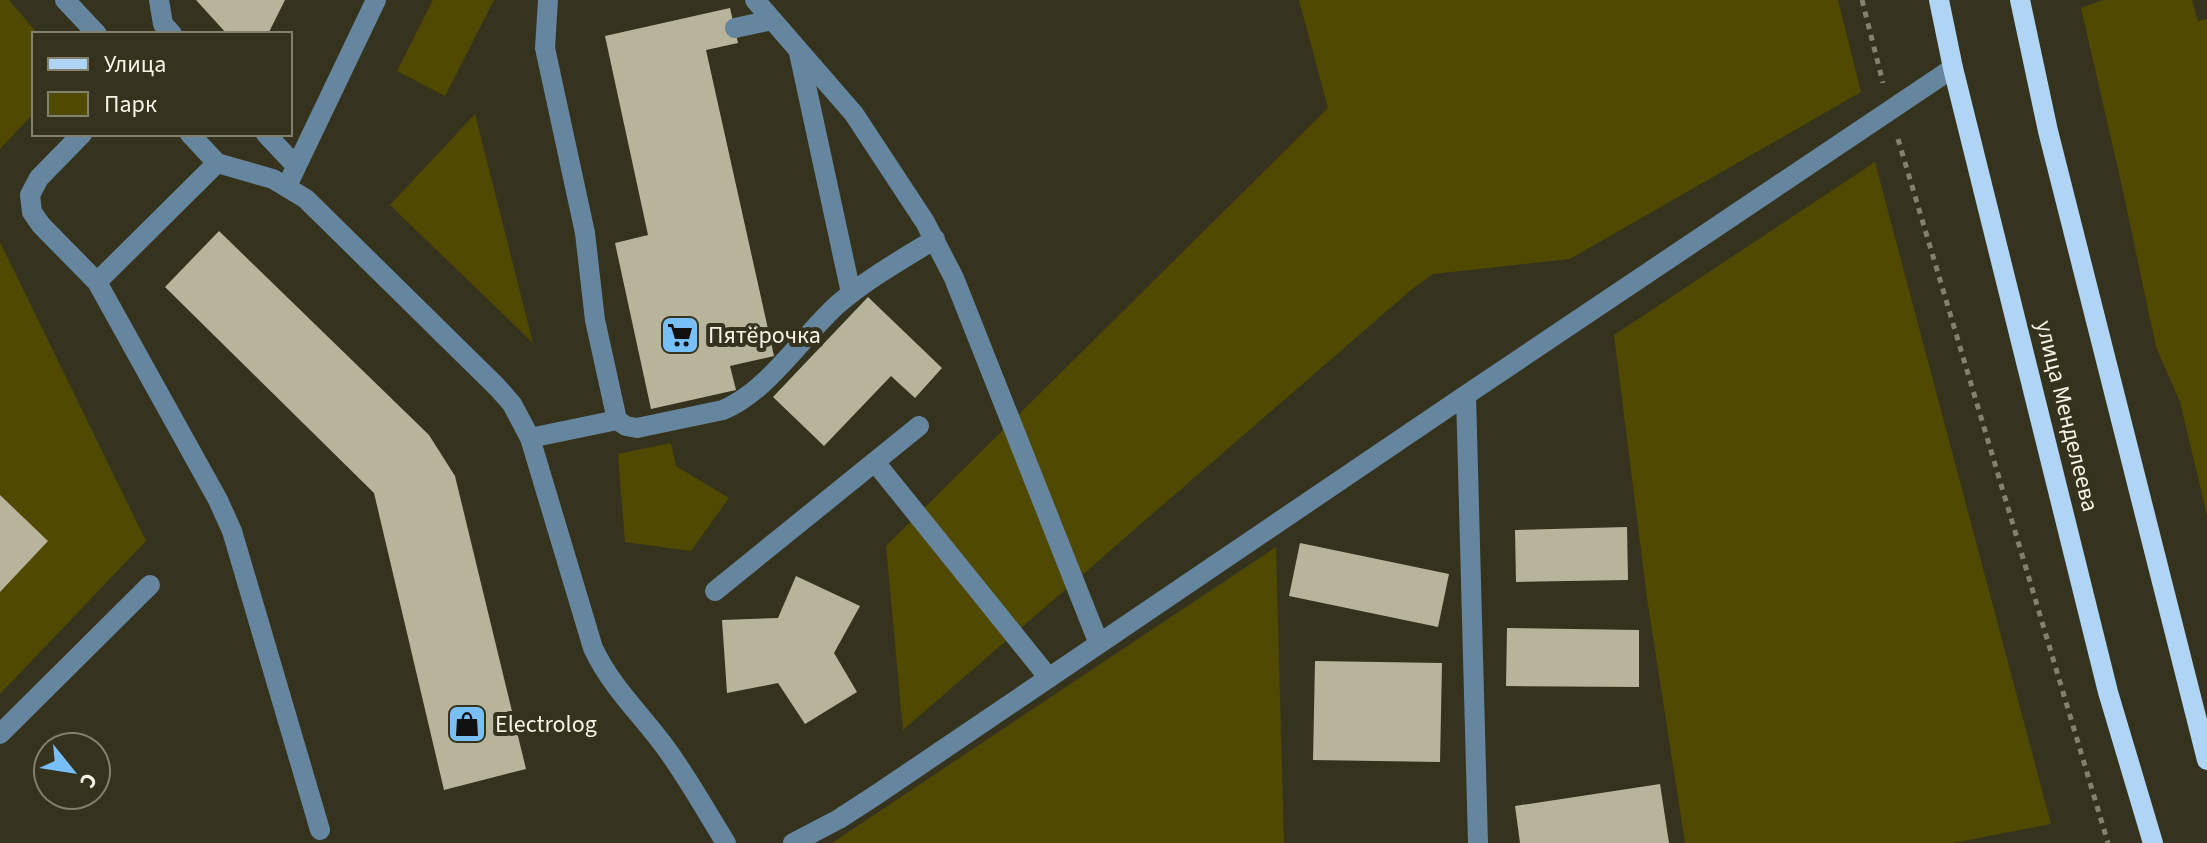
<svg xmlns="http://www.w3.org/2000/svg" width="2207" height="843" viewBox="0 0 2207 843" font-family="'Source Sans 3',sans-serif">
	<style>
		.green { fill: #504901 }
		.building { fill: #b7b49b }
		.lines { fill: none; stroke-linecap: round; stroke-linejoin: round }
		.path { stroke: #83816f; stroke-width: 5; stroke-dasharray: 6 6; stroke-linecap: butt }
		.minor { stroke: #66859e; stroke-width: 20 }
		.major { stroke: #afd4f4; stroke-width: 20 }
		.labels { text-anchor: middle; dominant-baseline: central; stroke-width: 8; stroke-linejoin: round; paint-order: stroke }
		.poi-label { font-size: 24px; fill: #f5f4e6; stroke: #35331e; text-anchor: start }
		.street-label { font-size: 24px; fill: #f5f4e6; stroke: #35331e }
	</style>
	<rect width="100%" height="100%" fill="#35331e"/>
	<!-- green -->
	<path class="green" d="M 0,0 L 9,0 L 38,34 L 34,34 L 34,113 L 0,149 Z
		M 433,0 L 494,0 L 445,96 L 397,71 Z
		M 1299,0 L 1838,0 L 1861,92 L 1570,259 L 1433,274 L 1411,290 L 903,730 L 886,546 L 1328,108 Z
		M 2103,0 L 2192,0 L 2198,21 L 2207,19 L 2207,515 L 2180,402 L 2156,347 L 2121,182 L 2081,8 Z
		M 475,114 L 533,343 L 390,205 Z
		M 1875,162 L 2051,824 L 1953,843 L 1685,843 L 1647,598 L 1614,335 Z
		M 0,242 L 146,541 L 0,694 Z
		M 671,443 L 676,466 L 729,498 L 691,551 L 625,542 L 618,454 Z
		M 1276,547 L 1284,843 L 832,843 Z"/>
	<!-- building -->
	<path class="building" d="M 196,0 L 285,0 L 268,34 L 227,34 Z
		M 730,8 L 738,43 L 706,50 L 774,356 L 730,366 L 736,390 L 651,409 L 615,243 L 648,235 L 605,36 Z
		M 219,231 L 429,435 L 455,476 L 526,769 L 444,790 L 374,493 L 165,287 Z
		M 868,297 L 942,368 L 915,398 L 891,376 L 824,446 L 773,397 Z
		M 0,495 L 48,541 L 0,592 Z
		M 1627,527 L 1628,580 L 1516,582 L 1515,530 Z
		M 1300,543 L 1449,574 L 1438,627 L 1289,596 Z
		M 796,576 L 860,606 L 834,653 L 857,692 L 805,724 L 778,683 L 727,693 L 722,620 L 778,618 Z
		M 1507,628 L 1639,630 L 1639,687 L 1506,686 Z
		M 1315,661 L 1442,663 L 1440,762 L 1313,760 Z
		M 1660,784 L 1669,843 L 1520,843 L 1515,806 Z"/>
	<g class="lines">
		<!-- path -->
		<path class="path" d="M 1862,0 L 1883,83
			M 1898,139 L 2108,843"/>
		<!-- minor -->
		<path class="minor" d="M 65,0 L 97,34
			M 159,0 L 163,24 L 172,34
			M 548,0 L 545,48 L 585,233 L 595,320 L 617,420 L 626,426 L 637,428 L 723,410 C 767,392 801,338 837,305 C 867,279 901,260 935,239
			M 755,0 L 854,114 L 925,222 L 954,278 L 1099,644
			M 735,28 L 772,20
			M 799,53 L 851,293
			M 82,134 L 39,178 L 30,195 L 32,212 L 41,225 L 97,282
			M 190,134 L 217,163 L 273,179 L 306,199 L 497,387 L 512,404 L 530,438 L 593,648 C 611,686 637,710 662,743 C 686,774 705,810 726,843
			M 266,134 L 296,166
			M 217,163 L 97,282 L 218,500 L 232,531 L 320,830
			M 287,186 L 376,0
			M 1466,395 L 1478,843
			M 530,438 L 617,420
			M 875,462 L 1049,678
			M 715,591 L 919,426
			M 0,734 L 150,585
			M 793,843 L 839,819 L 876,795 L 1466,395 L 1953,68"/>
		<!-- major -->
		<path class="major" d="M 1939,0 L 1953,68 L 2108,692 L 2153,843
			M 2020,0 L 2048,131 L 2207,760"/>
	</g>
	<!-- icons -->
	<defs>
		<symbol id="supermarket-square" viewBox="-11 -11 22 22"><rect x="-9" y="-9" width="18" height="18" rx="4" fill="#78bff7" stroke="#35331e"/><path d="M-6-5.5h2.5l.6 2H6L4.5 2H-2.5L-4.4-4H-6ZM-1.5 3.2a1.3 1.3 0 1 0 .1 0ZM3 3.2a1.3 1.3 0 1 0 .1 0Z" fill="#111"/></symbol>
		<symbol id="shop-square" viewBox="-11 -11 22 22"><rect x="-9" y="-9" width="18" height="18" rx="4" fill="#78bff7" stroke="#35331e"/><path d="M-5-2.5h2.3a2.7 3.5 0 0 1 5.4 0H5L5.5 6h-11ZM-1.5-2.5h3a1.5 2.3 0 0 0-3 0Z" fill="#111"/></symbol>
	</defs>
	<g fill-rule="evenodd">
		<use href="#supermarket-square" x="658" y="313" width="44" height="44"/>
		<use href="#shop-square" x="445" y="702" width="44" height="44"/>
	</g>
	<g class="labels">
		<!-- poi labels -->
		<g class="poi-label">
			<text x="708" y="335">Пятёрочка</text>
			<text x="495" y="724">Electrolog</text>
		</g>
		<!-- street labels -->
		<g class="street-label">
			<text transform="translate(2067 416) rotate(76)">улица Менделеева</text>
		</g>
	</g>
	<!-- legend -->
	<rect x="32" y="32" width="260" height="104" fill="#35331e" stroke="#82806e" stroke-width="2"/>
	<rect x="48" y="58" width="40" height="12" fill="#afd4f4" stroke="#82806e" stroke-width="2"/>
	<text x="104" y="72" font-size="24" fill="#f5f4e6">Улица</text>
	<rect x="48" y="92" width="40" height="24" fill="#504901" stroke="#82806e" stroke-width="2"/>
	<text x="104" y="112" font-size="24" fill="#f5f4e6">Парк</text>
	<!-- north arrow -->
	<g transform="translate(72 771) rotate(120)"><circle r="38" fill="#35331e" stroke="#82806e" stroke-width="2"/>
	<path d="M0-6L14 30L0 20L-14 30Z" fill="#78bff7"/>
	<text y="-12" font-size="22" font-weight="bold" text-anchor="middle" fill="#f5f4e6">С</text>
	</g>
</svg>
